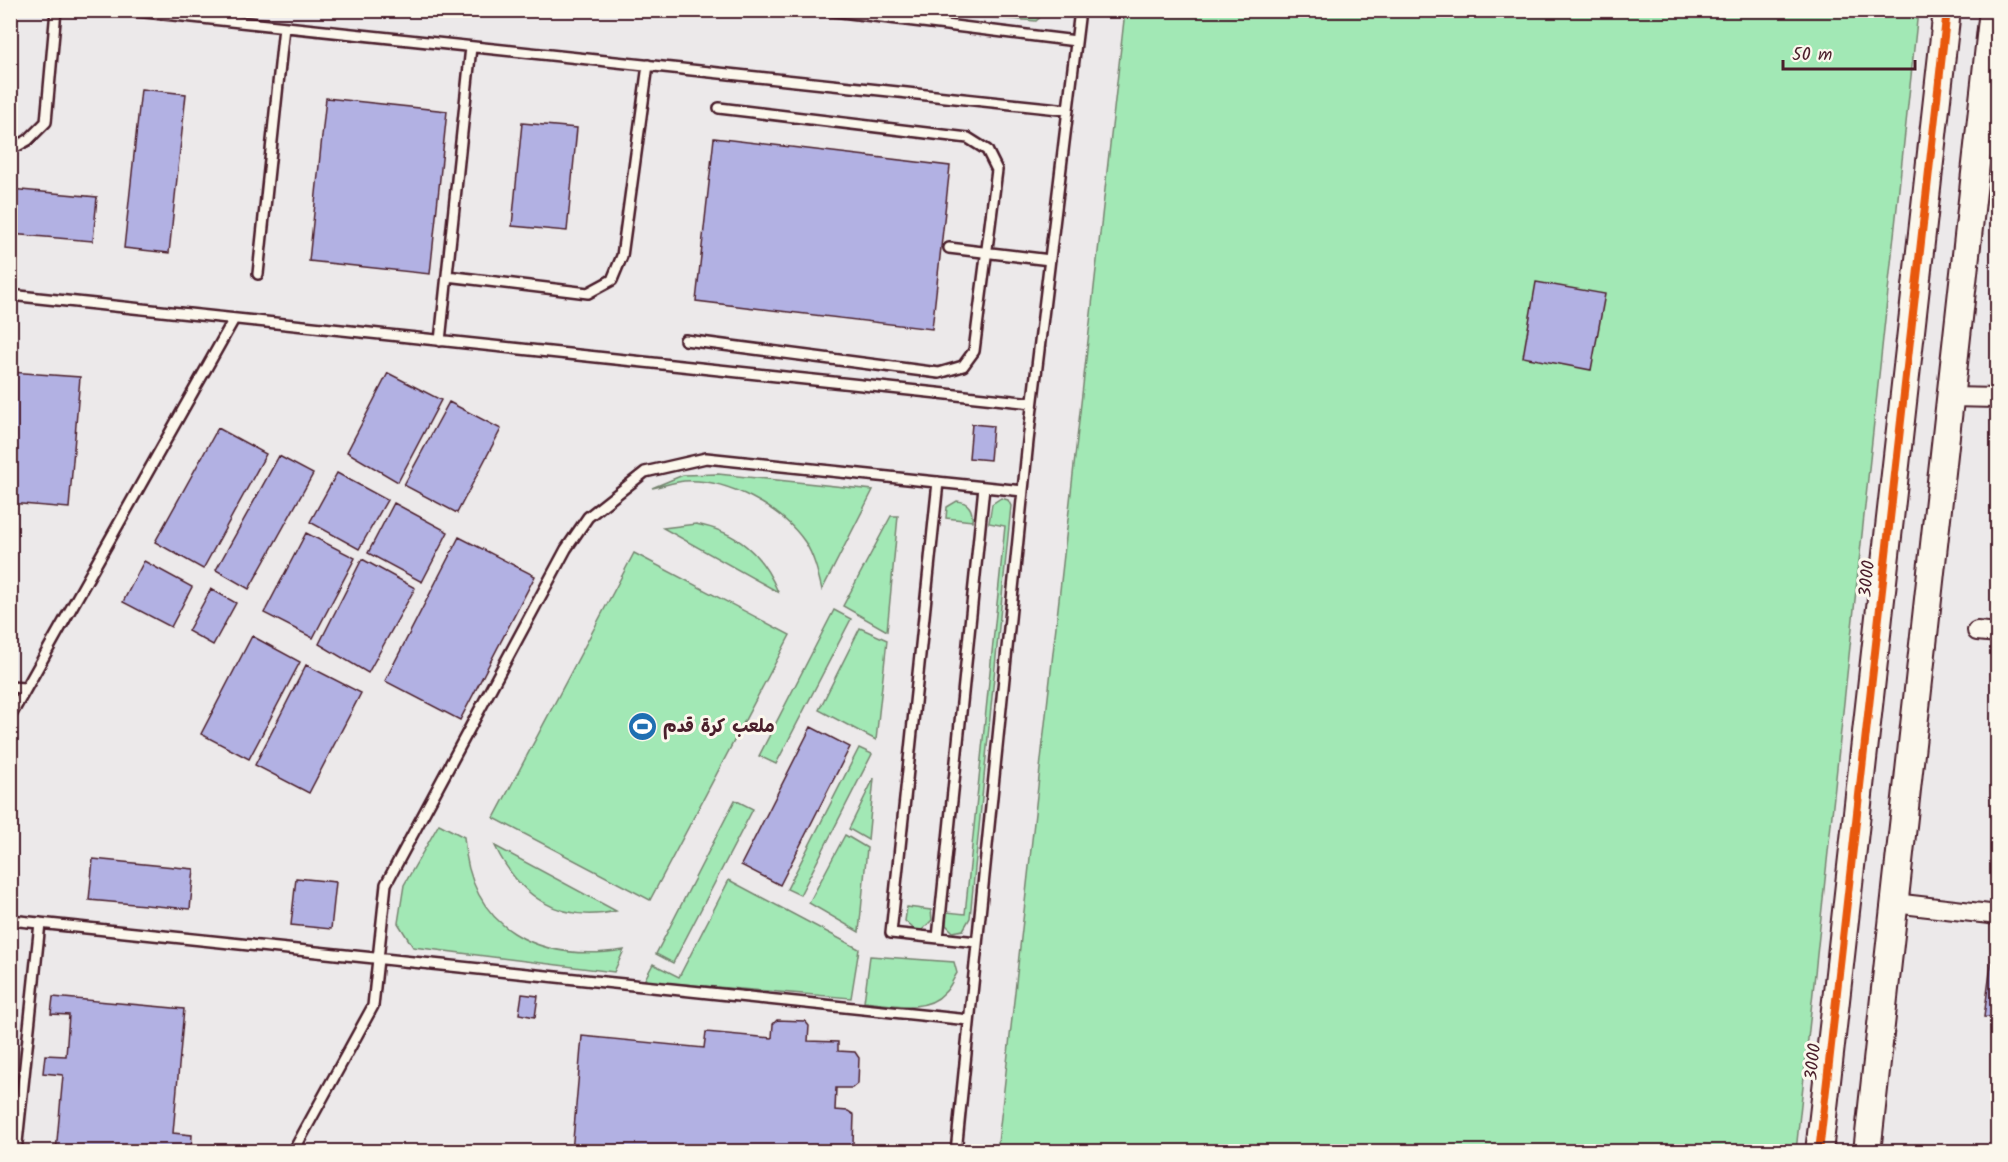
<svg xmlns="http://www.w3.org/2000/svg" width="2008" height="1162" viewBox="0 0 2008 1162" font-family="Kalam,'Playpen Sans Arabic',sans-serif">
	<style>
		.green { fill: #a2e8b5; stroke: #768470; stroke-width: 1.5 }
		.building { fill: #b2b1e3; stroke: #4a1f2b; stroke-width: 1.5 }
		.lines { fill: none; stroke-linecap: round; stroke-linejoin: round }
		.lane-casing { stroke: #4a1f2b; stroke-width: 14 }
		.street-casing { stroke: #4a1f2b; stroke-width: 22 }
		.secondary-casing { stroke: #4a1f2b; stroke-width: 30 }
		.lane { stroke: #fbf7ec; stroke-width: 9 }
		.street { stroke: #fbf7ec; stroke-width: 18 }
		.secondary { stroke: #fbf7ec; stroke-width: 26 }
		.cycleway-casing { stroke: #fbf7ec; stroke-width: 11 }
		.cycleway { stroke: #e8590c; stroke-width: 8 }
		.labels { text-anchor: middle; dominant-baseline: central; stroke-width: 6; stroke-linejoin: round; paint-order: stroke }
		.street-label { font-size: 18px; fill: #4a1f2b; stroke: #fbf7ec }
		.poi-label { font-size: 18px; font-weight: bold; fill: #4a1f2b; stroke: #fbf7ec; text-anchor: start }
	</style>
	<rect width="100%" height="100%" fill="#ece9ea"/>
	<filter id="ink" filterUnits="userSpaceOnUse"><feTurbulence type="fractalNoise" baseFrequency=".0167" numOctaves="2"/><feDisplacementMap in="SourceGraphic" scale="12" xChannelSelector="R" yChannelSelector="G"/><feConvolveMatrix kernelMatrix="1 2 1 2 8 2 1 2 1" color-interpolation-filters="sRGB"/></filter>
	<g filter="url(#ink)">
		<!-- green -->
		<path class="green" d="M 966,11 L 1047,11 L 1036,21 L 974,16 Z
			M 1125,11 L 1918,11 L 1796,1151 L 997,1152 Z
			M 718,474 L 873,490 L 822,590 C 818,573 814,556 805,542 C 781,507 726,478 684,481 C 674,482 663,486 652,488 L 683,475 Z
			M 1001,498 L 1008,500 L 1011,506 L 970,918 L 963,930 L 953,932 L 946,925 L 947,912 L 965,914 L 1005,526 L 989,523 L 992,504 Z
			M 957,501 C 969,502 973,510 972,521 L 946,518 L 947,507 Z
			M 891,516 L 898,516 L 887,631 L 843,606 Z
			M 696,524 C 737,532 762,553 778,592 L 663,528 Z
			M 634,553 L 790,635 L 650,900 L 494,818 Z
			M 834,610 L 851,619 L 776,764 L 759,756 Z
			M 860,628 L 887,640 L 876,740 L 819,710 Z
			M 859,748 L 872,754 L 800,895 L 787,889 Z
			M 874,778 L 868,840 L 849,829 Z
			M 735,800 L 753,809 L 673,963 L 656,954 Z
			M 439,824 L 464,837 C 470,930 539,963 624,950 L 614,972 L 413,947 L 398,923 L 404,885 Z
			M 845,835 L 867,848 L 859,932 L 809,903 Z
			M 495,846 L 616,911 C 559,924 519,896 495,846 Z
			M 729,880 L 859,949 L 851,998 L 644,981 L 653,964 L 679,977 Z
			M 907,907 L 931,910 L 932,920 L 922,930 L 915,930 L 905,921 Z
			M 870,956 L 954,962 L 957,973 C 953,979 950,988 944,993 C 926,1014 888,1004 864,1002 Z"/>
		<!-- building -->
		<path class="building" d="M 141,89 L 186,94 L 169,253 L 124,248 Z
			M 326,98 L 447,111 L 430,274 L 309,261 Z
			M 522,123 L 577,128 L 567,231 L 512,226 Z
			M 714,138 L 950,166 L 932,329 L 696,301 Z
			M 10,189 L 97,197 L 93,241 L 10,234 Z
			M 1536,282 L 1605,294 L 1591,370 L 1523,357 Z
			M 10,372 L 80,377 L 69,508 L 10,503 Z
			M 388,373 L 441,400 L 398,482 L 347,452 Z
			M 449,402 L 501,429 L 457,513 L 404,485 Z
			M 972,424 L 993,426 L 990,460 L 969,458 Z
			M 218,428 L 266,454 L 203,569 L 155,542 Z
			M 279,456 L 313,474 L 249,589 L 216,570 Z
			M 337,473 L 387,500 L 359,549 L 310,522 Z
			M 394,503 L 448,532 L 422,582 L 368,553 Z
			M 306,533 L 355,558 L 313,638 L 264,613 Z
			M 459,537 L 535,576 L 460,720 L 385,681 Z
			M 362,559 L 415,588 L 368,673 L 319,644 Z
			M 144,561 L 192,587 L 171,627 L 123,602 Z
			M 211,589 L 236,603 L 213,645 L 188,631 Z
			M 252,636 L 300,662 L 249,759 L 201,734 Z
			M 306,665 L 361,693 L 309,793 L 255,765 Z
			M 811,727 L 850,747 L 780,885 L 741,865 Z
			M 93,859 L 194,869 L 190,909 L 89,900 Z
			M 296,878 L 336,882 L 331,929 L 291,925 Z
			M 1992,957 L 1998,958 L 1998,1018 L 1984,1017 Z
			M 522,994 L 538,996 L 535,1017 L 519,1014 Z
			M 53,997 L 184,1009 L 173,1133 L 192,1135 L 191,1152 L 56,1152 L 63,1075 L 43,1073 L 45,1055 L 66,1056 L 69,1015 L 51,1014 Z
			M 777,1020 L 805,1021 L 809,1026 L 808,1041 L 838,1042 L 838,1051 L 855,1052 L 859,1058 L 858,1083 L 852,1088 L 836,1088 L 835,1110 L 848,1111 L 854,1115 L 853,1144 L 848,1148 L 830,1147 L 830,1152 L 572,1152 L 582,1036 L 704,1048 L 706,1032 L 772,1038 L 773,1024 Z"/>
		<g class="lines">
			<defs>
				<path id="lane" d="M 126,10 L 1068,110
					M 825,10 L 1076,41
					M 10,150 L 28,140 L 46,122 L 56,10
					M 949,248 L 1050,260
					M 258,274 L 284,27
					M 447,276 L 588,293 L 612,280 L 622,256 L 648,65
					M 10,295 L 1032,403
					M 685,340 L 939,373 L 963,366 L 974,351 L 997,170 L 987,150 L 968,138 L 719,108
					M 440,341 L 471,47
					M 938,482 L 891,933 L 977,942
					M 10,687 L 25,688
					M 10,717 L 234,319
					M 10,920 L 969,1020
					M 938,938 L 984,487
					M 16,1152 L 40,923
					M 293,1152 L 373,1006 L 386,884 L 566,549 L 588,517 L 645,472 L 706,458 L 1023,491
					M 956,1152 L 1028,441 L 1080,10"/>
				<path id="street" d="M 1950,397 L 1998,398
					M 1977,631 L 1998,633
					M 1894,903 L 1998,915"/>
				<path id="secondary" d="M 1819,1152 L 1947,10
					M 1867,1152 L 1993,10"/>
			</defs>
			<!-- lane casing -->
			<use href="#lane" class="lane-casing"/>
			<!-- street casing -->
			<use href="#street" class="street-casing"/>
			<!-- secondary casing -->
			<use href="#secondary" class="secondary-casing"/>
			<!-- lane -->
			<use href="#lane" class="lane"/>
			<!-- street -->
			<use href="#street" class="street"/>
			<!-- secondary -->
			<use href="#secondary" class="secondary"/>
			<defs>
				<path id="cycleway" d="M 1819,1152 L 1947,10"/>
			</defs>
			<!-- cycleway casing -->
			<use href="#cycleway" class="cycleway-casing"/>
			<!-- cycleway -->
			<use href="#cycleway" class="cycleway"/>
		</g>
	</g>
	<!-- icons -->
	<defs>
		<symbol id="stadium-disc" viewBox="-11 -11 22 22"><circle r="9.5" fill="#1f6fb2" stroke="#fbf7ec"/><path d="M0-5a6.5 5 0 1 0 0 10a6.5 5 0 1 0 0-10ZM-3.5-1.8h7v3.6h-7Z" fill="#fff"/></symbol>
	</defs>
	<g fill-rule="evenodd">
		<use href="#stadium-disc" x="626" y="710" width="33" height="33"/>
	</g>
	<g class="labels">
		<!-- street labels -->
		<g class="street-label">
			<text transform="translate(1868 579) rotate(-84)">3000</text>
			<text transform="translate(1814 1062) rotate(-84)">3000</text>
		</g>
		<!-- poi labels -->
		<g class="poi-label">
			<text x="663" y="727">ملعب كرة قدم</text>
		</g>
	</g>
	<!-- margin -->
	<rect width="2008" height="1162" fill="none" stroke="#fbf7ec" stroke-width="36"/>
	<rect x="18" y="18" width="1972" height="1126" fill="none" stroke="#4a1f2b" stroke-width="2" filter="url(#ink)"/>
	<!-- scale -->
	<path d="M1783 60v9h132v-9" fill="none" stroke="#4a1f2b" stroke-width="3"/>
	<text x="1792" y="60" font-size="18" fill="#4a1f2b" stroke="#fbf7ec" stroke-width="4.5" paint-order="stroke">50 m</text>
</svg>
